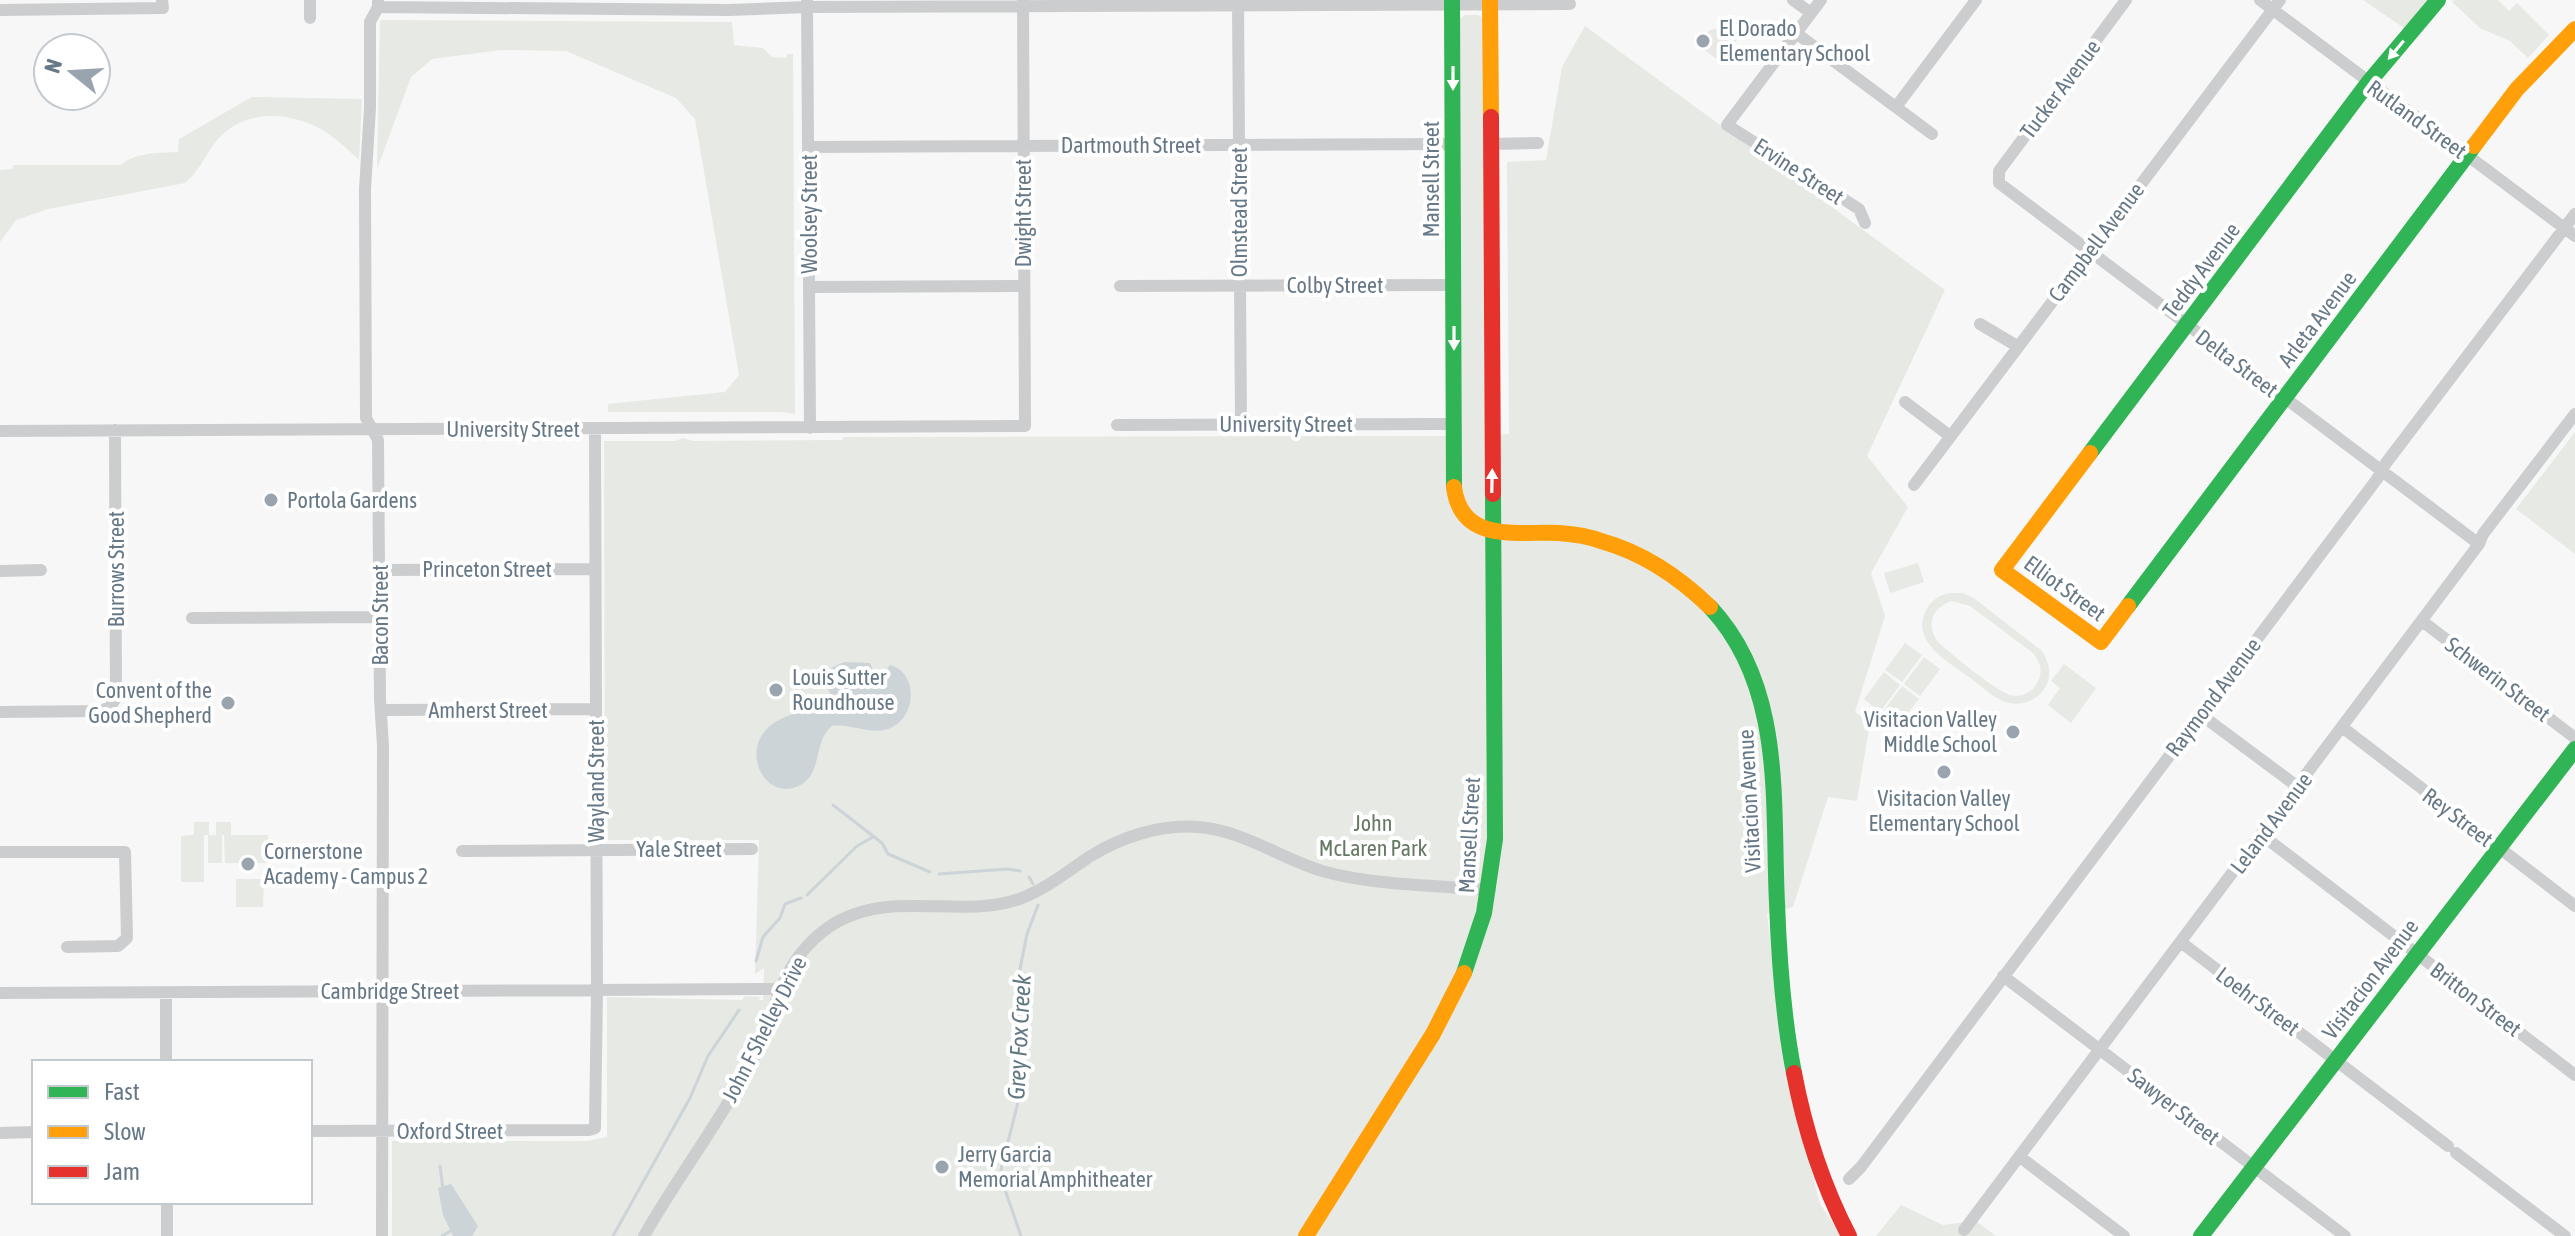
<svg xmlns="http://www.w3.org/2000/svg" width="2575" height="1236" viewBox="0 0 2575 1236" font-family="'Asap Condensed',sans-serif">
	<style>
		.green { fill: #e6e9e4; fill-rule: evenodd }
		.water { fill: #ccd4d8 }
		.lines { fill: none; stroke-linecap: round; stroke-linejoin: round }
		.stream { stroke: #ccd4d8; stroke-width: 3 }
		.street { stroke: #cccdce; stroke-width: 12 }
		.fast { stroke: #30b455; stroke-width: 16 }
		.slow { stroke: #ff9f0a; stroke-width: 16 }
		.jam { stroke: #e5322d; stroke-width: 16 }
		.oneway { fill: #fff }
		.poi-dot { fill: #99a4ae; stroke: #fff; stroke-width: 3 }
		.labels { text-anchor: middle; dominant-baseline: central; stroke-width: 8; stroke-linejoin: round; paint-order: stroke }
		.poi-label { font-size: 22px; fill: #677887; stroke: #fff; text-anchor: start }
		.street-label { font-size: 22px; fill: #677887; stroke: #fff }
		.park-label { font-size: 22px; fill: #667962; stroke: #fff }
		.water-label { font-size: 24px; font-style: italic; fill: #637982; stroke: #fff }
	</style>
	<rect width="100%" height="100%" fill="#f7f7f7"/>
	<!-- green -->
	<path class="green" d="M 2363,0 L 2429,0 L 2404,28 Z
		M 2454,0 L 2498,0 L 2509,11 L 2517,3 L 2549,35 L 2528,58 L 2510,41 L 2480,28 L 2452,2 Z
		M 1465,15 L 1478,15 L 1485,19 L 1486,436 L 1509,434 L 1507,162 L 1546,160 L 1562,67 L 1585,26 L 1945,290 L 1867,456 L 1908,507 L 1871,573 L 1885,616 L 1855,712 L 1870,723 L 1857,801 L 1828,797 L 1793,907 L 1767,914 L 1785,1066 L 1820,1204 L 1842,1236 L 392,1236 L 392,1141 L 587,1141 L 607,1137 L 607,997 L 742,1000 L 745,996 L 760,997 L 759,1000 L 763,1000 L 764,968 L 755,974 L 759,840 L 605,840 L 604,441 L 675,441 L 683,438 L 693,441 L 842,440 L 843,437 L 1462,436 L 1460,19 Z
		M 380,20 L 732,22 L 734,45 L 763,48 L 772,57 L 786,58 L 787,54 L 793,54 L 795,414 L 783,412 L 608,412 L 608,404 L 725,392 L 739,375 L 695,119 L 676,98 L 566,51 L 501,50 L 432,59 L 411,77 L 377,169 Z
		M 1738,20 L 1749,28 L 1741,40 L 1735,36 L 1737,40 L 1721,62 L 1697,45 C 1705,31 1713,24 1729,32 Z
		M 252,97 L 362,99 L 359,160 C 349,151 338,140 326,132 C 293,112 247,107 218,139 C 206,153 199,172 185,183 L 48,209 L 16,220 L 0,242 L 0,170 L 13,169 L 13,165 L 121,165 C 135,152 160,153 178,152 L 179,139 Z
		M 2575,432 L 2575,554 L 2516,509 Z
		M 1918,563 L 1924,582 L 1890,593 L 1884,573 Z
		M 1950,593 L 1963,593 L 1975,599 L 2042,651 C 2049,662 2052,674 2046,686 C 2039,699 2024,706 2009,703 C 1995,700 1984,688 1973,680 C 1952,664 1909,643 1926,610 C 1931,600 1940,595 1950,593 ZM 1951,601 L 1970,606 L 2033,653 C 2040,662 2044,672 2037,683 C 2032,693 2020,698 2010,695 C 1995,690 1949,653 1937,641 C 1926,624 1932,608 1951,601 Z
		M 1905,643 L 1922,655 L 1902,682 L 1885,670 Z
		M 1924,657 L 1940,669 L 1920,696 L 1904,684 Z
		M 2064,664 L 2096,688 L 2071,723 L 2048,705 L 2060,688 L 2051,681 Z
		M 1884,672 L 1900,685 L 1880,712 L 1864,699 Z
		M 1902,686 L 1919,699 L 1898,725 L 1882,713 Z
		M 194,822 L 209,822 L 209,835 L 216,835 L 216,822 L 231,822 L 231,835 L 268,835 L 267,863 L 225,863 L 224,835 L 222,835 L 222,863 L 208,863 L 208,835 L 204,835 L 204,882 L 181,882 L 181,836 L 194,835 Z
		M 236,879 L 264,879 L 263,907 L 236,907 Z
		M 1901,1205 L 1943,1225 L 1976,1221 L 1996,1236 L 1876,1236 Z"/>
	<!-- water -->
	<path class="water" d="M 844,662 L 870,663 L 874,672 L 884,673 L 890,665 C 920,673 916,720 888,729 C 870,735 850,723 832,726 C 813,741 823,771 802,784 C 769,804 742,758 765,731 C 780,713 807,713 826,702 L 830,693 C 822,675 824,670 844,662 Z
		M 451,1184 L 478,1226 L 472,1236 L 453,1236 L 443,1215 L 438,1188 Z"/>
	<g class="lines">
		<!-- stream -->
		<path class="stream" d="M 833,805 L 882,843 L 888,854 L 930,872
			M 939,874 L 1008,869 L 1020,871
			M 1029,877 L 1033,884
			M 807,895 L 857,846 L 873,837
			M 756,961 L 763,937 L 780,918 L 785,904 L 801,898
			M 440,1166 L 443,1189
			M 1001,1170 L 1020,1094 L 1017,984 L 1027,934 L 1038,905
			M 1002,1181 L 1021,1236
			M 442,1236 L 452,1230
			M 613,1236 L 690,1098 L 708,1056 L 739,1010"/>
		<!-- street -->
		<path class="street" d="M 378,0 L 378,7 L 370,22 L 370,108 L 365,189 L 366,418 L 378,440 L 380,699 L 383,746 L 382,1236
			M 807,0 L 810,428
			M 1238,0 L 1241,424
			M 1793,0 L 1811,13
			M 1821,0 L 1727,125 L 1859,209 L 1865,223
			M 2126,0 L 1999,171 L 1999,183 L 2479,544
			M 2260,0 L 2575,236
			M 378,7 L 729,10 L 807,7 L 1570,4
			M 0,10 L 163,8 L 162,0
			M 310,18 L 310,0
			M 1796,33 L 1932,134
			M 1896,107 L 1976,0
			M 1492,144 L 1538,143
			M 809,147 L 1453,144
			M 1120,286 L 1454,285
			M 810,287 L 1023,286
			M 1980,324 L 2017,346
			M 1905,402 L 1950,436
			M 1117,425 L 1454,424
			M 0,431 L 1025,426 L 1023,0
			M 1914,485 L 2280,0
			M 380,570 L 594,569
			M 0,571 L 41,570
			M 192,618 L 380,617
			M 2422,621 L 2575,738
			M 381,710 L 595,709
			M 0,712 L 101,711 L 110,707 L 116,698 L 115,430
			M 2200,714 L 2298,787
			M 2342,727 L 2575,906
			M 2262,835 L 2575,1075
			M 462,851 L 752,849
			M 0,852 L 125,852 L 127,938 L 118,946 L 67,947
			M 2182,943 L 2448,1146
			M 2003,976 L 2345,1236
			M 166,992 L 166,1062
			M 0,993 L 779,989
			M 310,1131 L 589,1130 L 595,1128 L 597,990 L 595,429
			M 0,1133 L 34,1132
			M 2456,1153 L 2565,1236
			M 2020,1157 L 2124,1236
			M 1849,1179 L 1861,1167 L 2377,479 L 2386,463 L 2575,214
			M 167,1202 L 167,1236
			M 1964,1230 L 2479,544 L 2483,534 L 2575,414
			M 644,1236 C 678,1176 720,1122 752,1061 C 771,1025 776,984 802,952 C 816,935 834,921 855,914 C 909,895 968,918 1022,898 C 1047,888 1067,872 1089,857 C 1121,837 1160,824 1198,827 C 1242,830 1280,858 1322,871 C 1376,886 1435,885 1490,890"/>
		<!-- fast -->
		<path class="fast" d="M 1452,0 L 1454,487
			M 2090,453 L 2368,83 L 2438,0
			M 2128,606 L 2474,146
			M 1710,607 C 1785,687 1772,802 1777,903 C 1779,960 1783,1017 1794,1073
			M 1464,973 L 1484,913 L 1495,839 L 1493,494
			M 2201,1236 L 2575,749"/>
		<!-- slow -->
		<path class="slow" d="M 1490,0 L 1491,117
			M 2474,146 L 2517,89 L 2575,29
			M 2090,453 L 2002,570 L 2101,642 L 2128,606
			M 1454,487 C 1461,544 1517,531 1559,533 C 1573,534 1588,536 1601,541 C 1644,553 1678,576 1710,607
			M 1306,1236 L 1433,1034 L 1464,973"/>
		<!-- jam -->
		<path class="jam" d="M 1491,117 L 1493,494
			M 1794,1073 C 1805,1131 1822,1184 1849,1236"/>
	</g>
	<!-- one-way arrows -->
	<defs><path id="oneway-solid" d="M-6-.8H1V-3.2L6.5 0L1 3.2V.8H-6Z" transform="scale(2)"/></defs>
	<g class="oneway">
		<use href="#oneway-solid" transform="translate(2396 50) rotate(130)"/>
		<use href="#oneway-solid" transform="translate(1453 78) rotate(90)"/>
		<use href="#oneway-solid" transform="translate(1454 338) rotate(90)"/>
		<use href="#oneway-solid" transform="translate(1492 481) rotate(-89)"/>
	</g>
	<!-- markers -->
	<g class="poi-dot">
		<circle cx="1703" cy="41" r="8"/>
		<circle cx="271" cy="500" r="8"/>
		<circle cx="776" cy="690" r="8"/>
		<circle cx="228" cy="703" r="8"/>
		<circle cx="2013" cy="732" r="8"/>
		<circle cx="1944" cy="772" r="8"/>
		<circle cx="248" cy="864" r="8"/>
		<circle cx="942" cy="1167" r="8"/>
	</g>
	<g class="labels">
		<!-- poi labels -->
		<g class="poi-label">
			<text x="1719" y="28">El Dorado<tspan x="1719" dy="25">Elementary School</tspan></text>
			<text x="287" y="500">Portola Gardens</text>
			<text x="792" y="677">Louis Sutter<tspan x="792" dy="25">Roundhouse</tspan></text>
			<text x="212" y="690" text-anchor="end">Convent of the<tspan x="212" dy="25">Good Shepherd</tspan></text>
			<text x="1997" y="719" text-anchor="end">Visitacion Valley<tspan x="1997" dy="25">Middle School</tspan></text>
			<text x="1944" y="798" text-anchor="middle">Visitacion Valley<tspan x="1944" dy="25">Elementary School</tspan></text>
			<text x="264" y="851">Cornerstone<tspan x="264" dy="25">Academy - Campus 2</tspan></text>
			<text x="958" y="1154">Jerry Garcia<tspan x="958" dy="25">Memorial Amphitheater</tspan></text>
		</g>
		<!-- street labels -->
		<g class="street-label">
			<text transform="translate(2060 89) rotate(-53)">Tucker Avenue</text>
			<text transform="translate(2417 119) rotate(36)">Rutland Street</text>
			<text x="1131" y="145">Dartmouth Street</text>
			<text transform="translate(1799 171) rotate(33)">Ervine Street</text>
			<text transform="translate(1431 179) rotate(-90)">Mansell Street</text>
			<text transform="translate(1239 212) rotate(-90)">Olmstead Street</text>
			<text transform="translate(1023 213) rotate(-90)">Dwight Street</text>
			<text transform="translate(809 214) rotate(-90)">Woolsey Street</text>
			<text transform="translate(2096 242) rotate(-53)">Campbell Avenue</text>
			<text transform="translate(2201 270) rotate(-53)">Teddy Avenue</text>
			<text x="1335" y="285">Colby Street</text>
			<text transform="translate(2317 319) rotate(-53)">Arleta Avenue</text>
			<text transform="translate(2237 363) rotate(37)">Delta Street</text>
			<text x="1286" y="424">University Street</text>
			<text x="513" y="429">University Street</text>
			<text transform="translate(116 569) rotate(-90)">Burrows Street</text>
			<text x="487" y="569">Princeton Street</text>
			<text transform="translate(2065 588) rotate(36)">Elliot Street</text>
			<text transform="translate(380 615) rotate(-90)">Bacon Street</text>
			<text transform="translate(2498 679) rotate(37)">Schwerin Street</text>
			<text transform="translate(2213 697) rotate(-53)">Raymond Avenue</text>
			<text x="488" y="710">Amherst Street</text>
			<text transform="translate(596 781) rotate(-90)">Wayland Street</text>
			<text transform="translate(1749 801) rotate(-93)">Visitacion Avenue</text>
			<text transform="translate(2458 817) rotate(37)">Rey Street</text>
			<text transform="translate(2271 823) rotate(-53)">Leland Avenue</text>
			<text transform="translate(1469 835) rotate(-87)">Mansell Street</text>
			<text x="679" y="849">Yale Street</text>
			<text transform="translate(2370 979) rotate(-53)">Visitacion Avenue</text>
			<text x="390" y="991">Cambridge Street</text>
			<text transform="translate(2476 999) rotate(37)">Britton Street</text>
			<text transform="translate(2258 1001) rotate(37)">Loehr Street</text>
			<text transform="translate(764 1029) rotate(-63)">John F Shelley Drive</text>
			<text transform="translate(2174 1106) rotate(38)">Sawyer Street</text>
			<text x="450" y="1131">Oxford Street</text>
		</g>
		<!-- park labels -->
		<g class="park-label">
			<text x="1373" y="823">John<tspan x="1373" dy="25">McLaren Park</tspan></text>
		</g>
		<!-- water labels -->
		<g class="water-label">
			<text transform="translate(1019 1037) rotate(-87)">Grey Fox Creek</text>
		</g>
	</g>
	<!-- legend -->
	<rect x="32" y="1060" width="280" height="144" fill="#ffffff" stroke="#c2c9cf" stroke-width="2"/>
	<rect x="48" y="1086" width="40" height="12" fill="#30b455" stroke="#c2c9cf" stroke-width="2"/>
	<text x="104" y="1100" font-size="24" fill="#677887">Fast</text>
	<rect x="48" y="1126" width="40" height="12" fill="#ff9f0a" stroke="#c2c9cf" stroke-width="2"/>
	<text x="104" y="1140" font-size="24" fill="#677887">Slow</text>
	<rect x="48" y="1166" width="40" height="12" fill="#e5322d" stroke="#c2c9cf" stroke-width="2"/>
	<text x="104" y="1180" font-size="24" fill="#677887">Jam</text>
	<!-- north arrow -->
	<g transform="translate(72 72) rotate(288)"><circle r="38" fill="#ffffff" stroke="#c2c9cf" stroke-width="2"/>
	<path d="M0-6L14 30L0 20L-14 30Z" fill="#99a4ae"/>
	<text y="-12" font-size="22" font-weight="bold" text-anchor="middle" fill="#677887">N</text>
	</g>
</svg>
